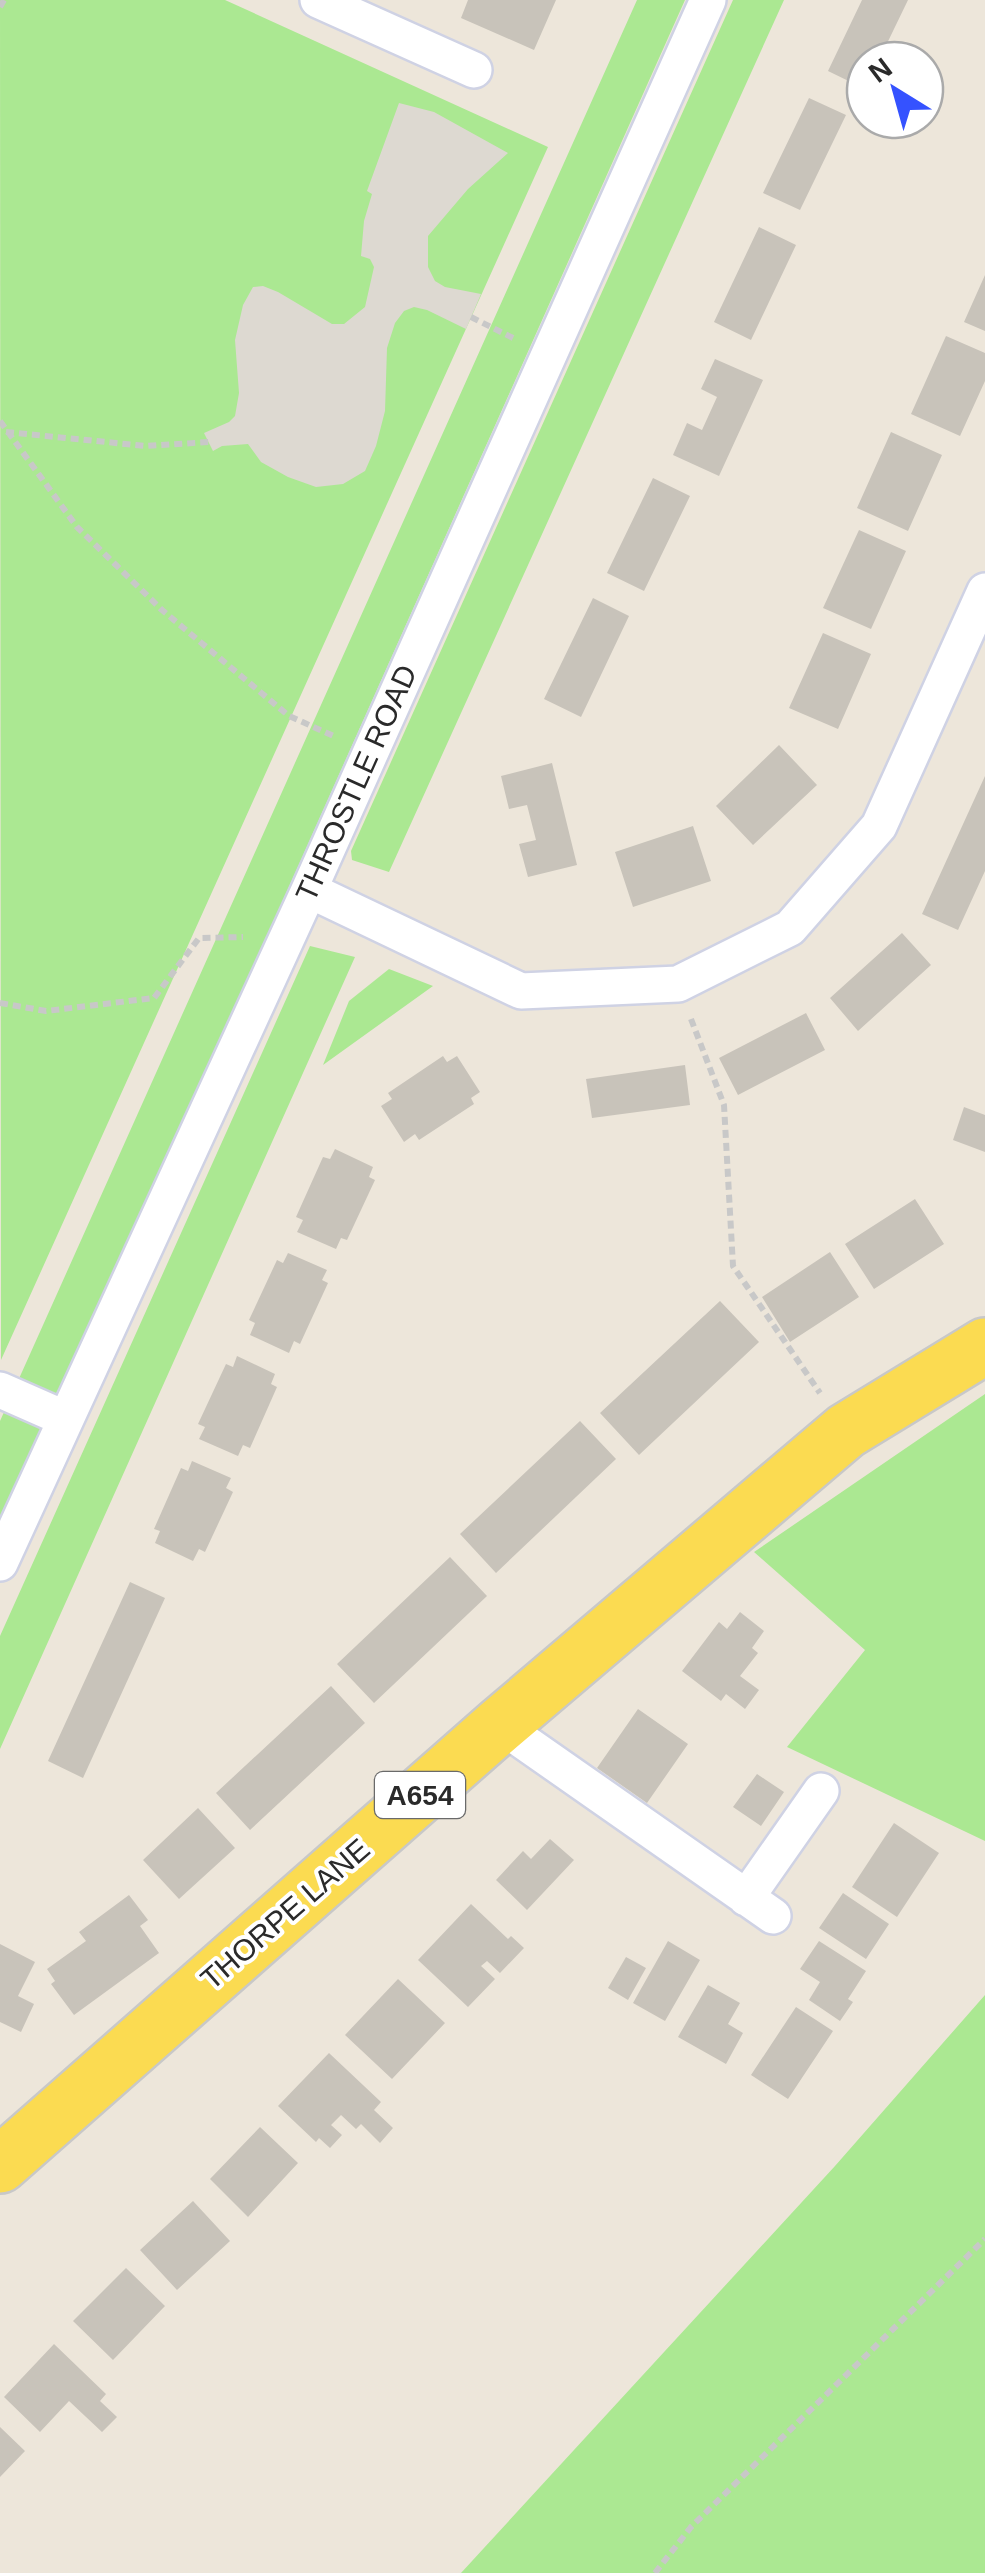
<svg xmlns="http://www.w3.org/2000/svg" width="985" height="2573" viewBox="0 0 985 2573" font-family="Arial,sans-serif">
	<style>
		.green { fill: #abe892 }
		.plaza { fill: #ddd9d1 }
		.building { fill: #c8c3ba }
		.lines { fill: none; stroke-linecap: round; stroke-linejoin: round }
		.street-casing { stroke: #cfd2e4; stroke-width: 40 }
		.primary-casing { stroke: #c8c8c8; stroke-width: 60 }
		.path { stroke: #c8c8c8; stroke-width: 6; stroke-dasharray: 8 5; stroke-linecap: butt }
		.street { stroke: #fff; stroke-width: 35 }
		.primary { stroke: #fbdb51; stroke-width: 55 }
		.labels { text-anchor: middle; dominant-baseline: central; stroke-width: 8; stroke-linejoin: round; paint-order: stroke }
		.shield { fill: #fff; stroke: #6a6a6a; stroke-width: 2.5 }
		.shield-label { font-size: 28px; font-weight: bold; fill: #2a2a2a }
		.street-label { font-size: 30px; fill: #2a2a2a; stroke: #fff }
	</style>
	<rect width="100%" height="100%" fill="#ede6da"/>
	<!-- green -->
	<path class="green" d="M 0,0 L 225,0 L 548,147 L 1,1360 Z
		M 637,0 L 685,0 L 0,1534 L 0,1421 Z
		M 733,0 L 784,0 L 389,872 L 352,860 L 351,851 Z
		M 310,946 L 355,957 L 0,1749 L 0,1636 Z
		M 389,969 L 433,986 L 323,1065 L 349,1001 Z
		M 985,1394 L 985,1841 L 787,1747 L 865,1650 L 754,1552 Z
		M 985,1995 L 985,2573 L 461,2573 L 835,2166 Z"/>
	<!-- plaza -->
	<path class="plaza" d="M 399,103 L 434,112 L 508,153 L 468,189 L 428,236 L 428,267 L 435,281 L 445,287 L 481,294 L 466,329 L 427,310 L 414,307 L 404,311 L 395,323 L 387,348 L 385,411 L 376,446 L 365,471 L 343,484 L 316,487 L 288,477 L 261,462 L 248,444 L 222,446 L 213,451 L 204,433 L 229,422 L 235,416 L 239,393 L 235,340 L 243,305 L 253,287 L 263,286 L 278,292 L 332,324 L 344,324 L 365,307 L 374,267 L 370,259 L 361,256 L 364,221 L 372,194 L 367,191 Z"/>
	<!-- building -->
	<path class="building" d="M 468,0 L 556,0 L 534,50 L 461,18 Z
		M 862,0 L 908,0 L 879,60 L 865,60 L 865,89 L 828,71 Z
		M 809,98 L 846,115 L 800,210 L 763,193 Z
		M 759,227 L 796,245 L 751,340 L 714,322 Z
		M 985,275 L 985,331 L 964,322 Z
		M 946,336 L 985,353 L 985,381 L 960,436 L 911,414 Z
		M 715,359 L 763,380 L 719,476 L 673,455 L 687,423 L 702,430 L 717,397 L 701,389 Z
		M 891,432 L 942,455 L 908,531 L 857,508 Z
		M 653,478 L 690,496 L 644,591 L 607,573 Z
		M 859,530 L 906,551 L 871,629 L 823,608 Z
		M 593,598 L 629,616 L 581,717 L 544,699 Z
		M 823,633 L 871,654 L 838,729 L 789,708 Z
		M 779,745 L 817,785 L 753,845 L 716,806 Z
		M 552,763 L 577,865 L 528,877 L 519,844 L 536,840 L 527,805 L 509,809 L 501,776 Z
		M 985,776 L 985,871 L 958,930 L 922,914 Z
		M 693,826 L 711,881 L 633,907 L 615,852 Z
		M 902,933 L 931,965 L 858,1031 L 830,998 Z
		M 806,1013 L 825,1050 L 738,1095 L 719,1058 Z
		M 443,1056 L 447,1062 L 457,1056 L 480,1092 L 471,1098 L 474,1104 L 419,1140 L 415,1134 L 404,1142 L 381,1106 L 392,1099 L 388,1093 Z
		M 685,1065 L 690,1105 L 592,1118 L 586,1079 Z
		M 964,1107 L 985,1115 L 985,1152 L 953,1140 Z
		M 335,1149 L 373,1167 L 369,1177 L 375,1180 L 347,1240 L 341,1238 L 336,1249 L 297,1232 L 303,1220 L 296,1217 L 323,1157 L 330,1159 Z
		M 915,1199 L 944,1244 L 874,1289 L 845,1244 Z
		M 830,1252 L 859,1297 L 790,1342 L 762,1297 Z
		M 288,1253 L 327,1270 L 322,1280 L 328,1283 L 300,1344 L 294,1341 L 289,1353 L 250,1335 L 255,1323 L 249,1320 L 277,1260 L 283,1263 Z
		M 720,1301 L 759,1342 L 639,1455 L 600,1413 Z
		M 237,1356 L 275,1374 L 271,1384 L 277,1387 L 250,1448 L 243,1445 L 238,1456 L 199,1439 L 205,1427 L 198,1424 L 226,1364 L 233,1367 Z
		M 580,1421 L 616,1459 L 496,1573 L 460,1534 Z
		M 192,1461 L 231,1478 L 226,1488 L 233,1492 L 205,1552 L 199,1549 L 193,1561 L 155,1543 L 160,1531 L 154,1529 L 181,1468 L 188,1471 Z
		M 450,1557 L 487,1596 L 374,1703 L 337,1664 Z
		M 130,1582 L 165,1598 L 83,1778 L 48,1761 Z
		M 740,1612 L 764,1631 L 752,1648 L 758,1653 L 740,1676 L 759,1690 L 745,1709 L 726,1694 L 721,1701 L 682,1671 L 719,1622 L 727,1629 Z
		M 331,1686 L 365,1723 L 250,1830 L 216,1793 Z
		M 638,1709 L 688,1744 L 647,1803 L 597,1768 Z
		M 757,1774 L 784,1792 L 761,1826 L 733,1807 Z
		M 198,1808 L 235,1848 L 179,1899 L 143,1860 Z
		M 894,1823 L 939,1853 L 897,1917 L 852,1887 Z
		M 550,1839 L 574,1860 L 527,1910 L 496,1880 L 523,1851 L 531,1859 Z
		M 843,1893 L 889,1924 L 866,1959 L 819,1928 Z
		M 129,1895 L 148,1920 L 140,1926 L 159,1953 L 74,2015 L 51,1984 L 55,1981 L 47,1969 L 86,1941 L 79,1932 Z
		M 471,1904 L 508,1939 L 511,1936 L 524,1948 L 500,1973 L 487,1961 L 481,1966 L 495,1979 L 468,2007 L 418,1960 Z
		M 668,1941 L 700,1960 L 665,2021 L 633,2003 Z
		M 819,1941 L 866,1971 L 848,1999 L 853,2002 L 840,2021 L 809,2000 L 820,1982 L 800,1969 Z
		M 0,1944 L 35,1962 L 18,1996 L 34,2004 L 21,2032 L 0,2022 Z
		M 626,1957 L 646,1968 L 628,2000 L 608,1988 Z
		M 398,1979 L 445,2023 L 392,2079 L 345,2035 Z
		M 708,1985 L 740,2003 L 728,2024 L 743,2033 L 726,2064 L 678,2037 Z
		M 796,2007 L 833,2031 L 788,2099 L 751,2075 Z
		M 329,2053 L 381,2102 L 374,2110 L 393,2128 L 380,2143 L 361,2124 L 356,2129 L 341,2115 L 331,2125 L 342,2135 L 330,2148 L 319,2138 L 316,2142 L 278,2106 Z
		M 260,2127 L 298,2163 L 248,2217 L 210,2179 Z
		M 193,2201 L 230,2241 L 177,2290 L 140,2250 Z
		M 126,2268 L 165,2306 L 113,2360 L 73,2321 Z
		M 54,2344 L 106,2394 L 100,2401 L 117,2417 L 102,2432 L 69,2401 L 40,2432 L 4,2397 Z
		M 0,2427 L 25,2451 L 0,2477 Z"/>
	<g class="lines">
		<defs>
			<path id="street" d="M 318,0 L 474,70
				M 309,890 L 521,991 L 678,984 L 790,928 L 879,826 L 985,591
				M 0,1390 L 66,1419
				M 0,1563 L 309,890 L 708,0
				M 500,1725 L 773,1916
				M 746,1898 L 821,1791"/>
			<path id="primary" d="M 0,2165 L 500,1725 L 846,1431 L 985,1346"/>
		</defs>
		<!-- street casing -->
		<use href="#street" class="street-casing"/>
		<!-- primary casing -->
		<use href="#primary" class="primary-casing"/>
		<!-- path -->
		<path class="path" d="M 0,7 L 4,0
			M 471,317 L 515,339
			M 0,421 L 77,527 L 162,610 L 289,716 L 336,737
			M 6,432 L 146,446 L 209,442
			M 0,1003 L 46,1011 L 154,998 L 199,938 L 243,937
			M 691,1019 L 724,1105 L 733,1266 L 820,1393
			M 655,2573 L 691,2527 L 985,2239"/>
		<!-- street -->
		<use href="#street" class="street"/>
		<!-- primary -->
		<use href="#primary" class="primary"/>
	</g>
	<g class="labels">
		<!-- shield labels -->
		<rect class="shield" x="375" y="1772" width="90" height="46" rx="8"/>
		<g class="shield-label">
			<text x="420" y="1795">A654</text>
		</g>
		<!-- street labels -->
		<g class="street-label">
			<text transform="translate(356 783) rotate(-66)">THROSTLE ROAD</text>
			<text transform="translate(285 1914) rotate(-41)">THORPE LANE</text>
		</g>
	</g>
	<!-- north arrow -->
	<g transform="translate(895 90) rotate(323)"><circle r="48" fill="#ffffff" stroke="#aaaaaa" stroke-width="2.5"/>
	<path d="M0-8L18 38L0 25L-18 38Z" fill="#3552ff"/>
	<text y="-15" font-size="28" font-weight="bold" text-anchor="middle" fill="#2a2a2a">N</text>
	</g>
</svg>
